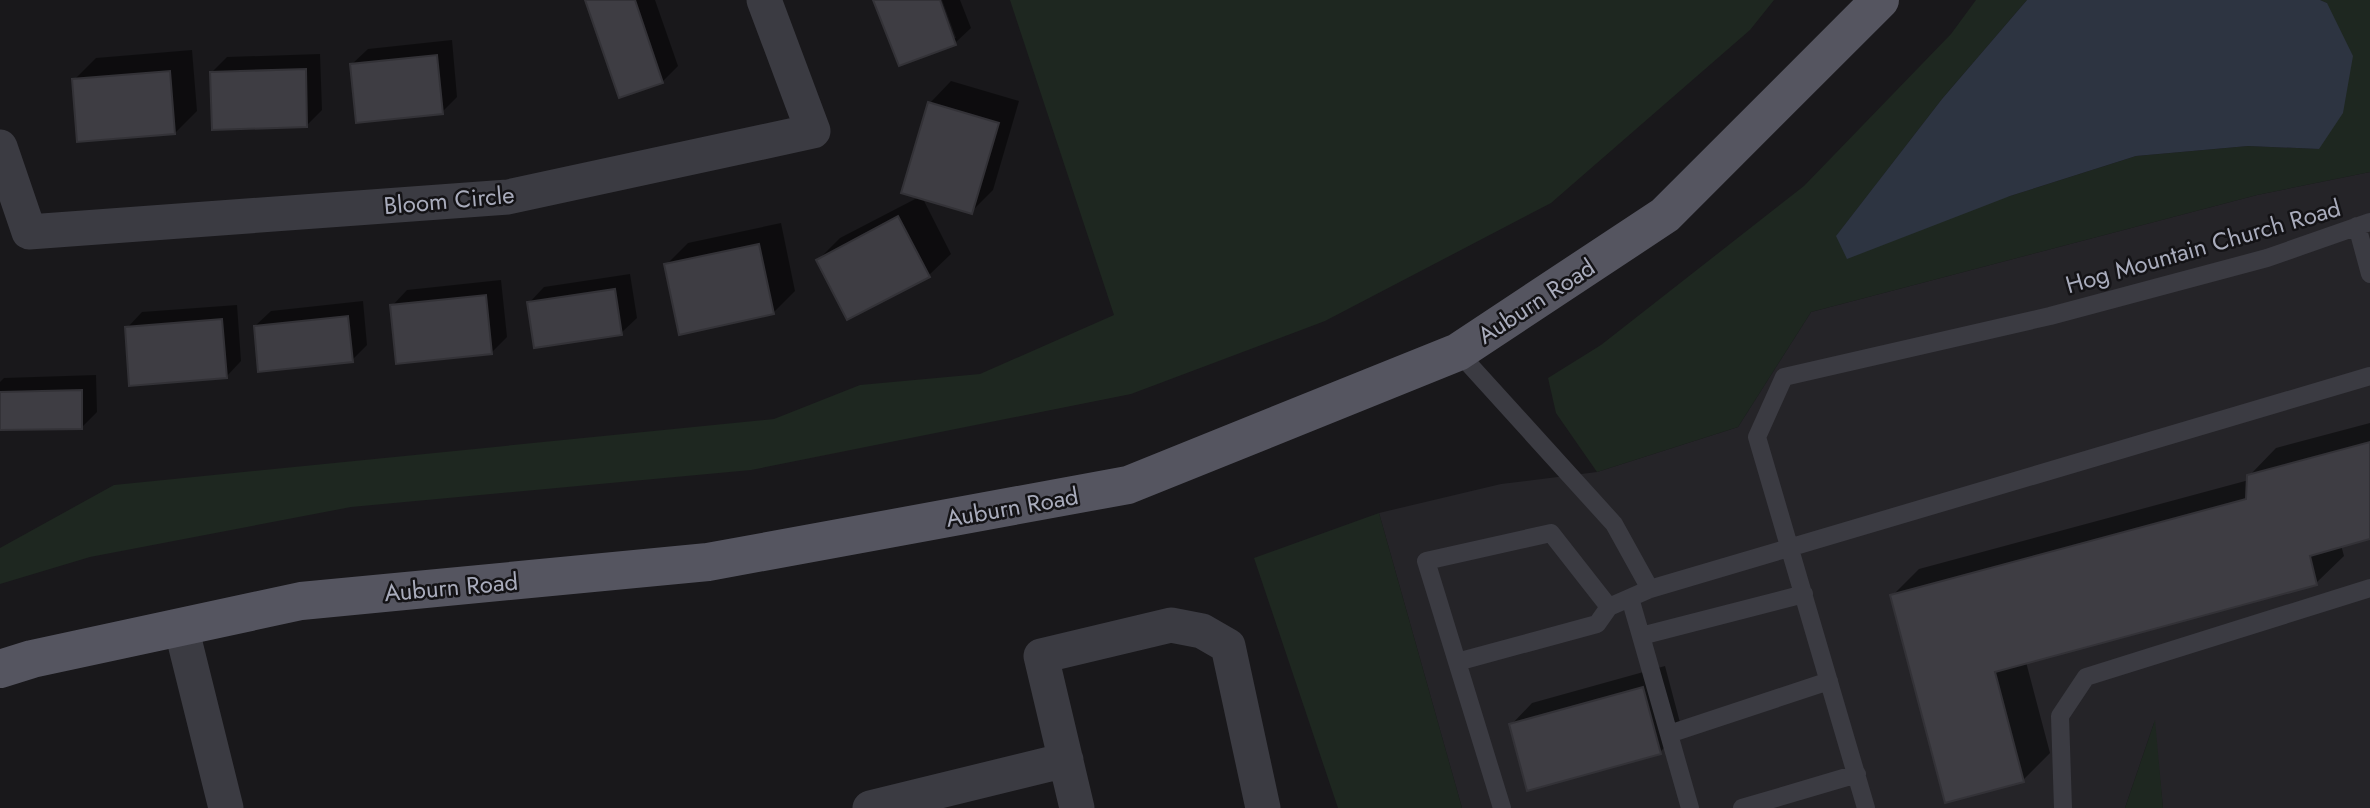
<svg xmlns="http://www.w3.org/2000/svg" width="2370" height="808" viewBox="0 0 2370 808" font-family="Jost,sans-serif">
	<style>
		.built { fill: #252428 }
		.green { fill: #1e2720 }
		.water { fill: #2d3441 }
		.shadow { fill: #0007 }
		.building { fill: #3e3d43; stroke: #333237; stroke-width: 2 }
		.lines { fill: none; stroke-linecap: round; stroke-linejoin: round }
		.lane { stroke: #3b3b42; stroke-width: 18 }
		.street { stroke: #3b3b42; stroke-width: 35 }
		.primary { stroke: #555560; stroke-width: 38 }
		.labels { text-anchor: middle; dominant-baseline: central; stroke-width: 5; stroke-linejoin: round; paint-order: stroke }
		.street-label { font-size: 24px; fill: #a9acbc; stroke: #141316 }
	</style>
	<rect width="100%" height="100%" fill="#19181b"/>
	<!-- built -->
	<path class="built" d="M 2370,172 L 2370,808 L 2163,808 L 2154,723 L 2125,808 L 1462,808 L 1379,513 L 1501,484 L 1597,472 L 1738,427 L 1811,312 L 2257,195 Z"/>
	<!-- green -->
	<path class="green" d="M 1010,0 L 1774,0 L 1750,30 L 1551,203 L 1325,321 L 1131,394 L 751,470 L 351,507 L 90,557 L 0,584 L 0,548 L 114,485 L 774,419 L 860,385 L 980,374 L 1114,315 Z
		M 1976,0 L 2027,0 L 1942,99 L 1837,235 L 2010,196 L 2136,156 L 2248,146 L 2319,149 L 2327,3 L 2320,0 L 2370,0 L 2370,172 L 2257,195 L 1811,312 L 1738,427 L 1597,472 L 1556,413 L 1548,378 L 1601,345 L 1804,186 L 1951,34 Z
		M 1379,513 L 1462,808 L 1338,808 L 1254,558 Z
		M 2155,720 L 2163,808 L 2125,808 Z"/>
	<!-- water -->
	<path class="water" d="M 2027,0 L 2320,0 L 2327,3 L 2353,56 L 2343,113 L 2319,149 L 2248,146 L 2136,156 L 2010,196 L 1847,259 L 1836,236 L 1942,99 Z"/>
	<!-- shadow -->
	<path class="shadow" d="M 587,0 L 655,0 L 678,66 L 663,81 L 620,96 Z
		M 875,0 L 938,0 L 952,38 L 956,38 L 942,0 L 960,0 L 971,28 L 955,43 Z
		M 452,40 L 457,97 L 442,112 L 352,64 L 368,49 Z
		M 192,50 L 197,111 L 175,133 L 74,80 L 96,58 Z
		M 320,54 L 322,110 L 307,125 L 212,72 L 227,57 Z
		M 951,81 L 1019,101 L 993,190 L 971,212 L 922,197 L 951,254 L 929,275 L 848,318 L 818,260 L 840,238 L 919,197 L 930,103 Z
		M 781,223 L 795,291 L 773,313 L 666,265 L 688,243 Z
		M 630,274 L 637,318 L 621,333 L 529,303 L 544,287 Z
		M 501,280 L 507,337 L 492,352 L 392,306 L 407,290 Z
		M 363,301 L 367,345 L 352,360 L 255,326 L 271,311 Z
		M 237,305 L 241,361 L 226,377 L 127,328 L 142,312 Z
		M 96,375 L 97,412 L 82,427 L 0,428 L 0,382 L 4,378 Z
		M 2370,423 L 2370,537 L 2341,545 L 2344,556 L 2316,583 L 2026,662 L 2050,753 L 2023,780 L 1892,596 L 1919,569 L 2249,480 L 2249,476 L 2276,448 Z
		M 1665,666 L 1682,730 L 1660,752 L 1511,725 L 1532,703 Z"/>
	<!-- building -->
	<path class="building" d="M 585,0 L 635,0 L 663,83 L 619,98 Z
		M 873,0 L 940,0 L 956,45 L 899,66 Z
		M 437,55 L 443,114 L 356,123 L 350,64 Z
		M 306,69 L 307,127 L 212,130 L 210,72 Z
		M 170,71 L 175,134 L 77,142 L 72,79 Z
		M 928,102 L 999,123 L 972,214 L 901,193 Z
		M 898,216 L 930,277 L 847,320 L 816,260 Z
		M 759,244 L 774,314 L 679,335 L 664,264 Z
		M 615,289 L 622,335 L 534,348 L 527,302 Z
		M 486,295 L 492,354 L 396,364 L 390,305 Z
		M 348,316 L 353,362 L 258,372 L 254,326 Z
		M 222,319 L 227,378 L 129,386 L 125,327 Z
		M 82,390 L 82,429 L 0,430 L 0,392 Z
		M 2370,442 L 2370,539 L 2310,556 L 2317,585 L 1995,672 L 2024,782 L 1945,803 L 1890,595 L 2246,499 L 2247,475 Z
		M 1643,687 L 1661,754 L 1527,791 L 1509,724 Z"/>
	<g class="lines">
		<!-- lane -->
		<path class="lane" d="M 2357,226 L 2370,274
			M 1458,352 L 1614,524 L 1650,589 L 1609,607 L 1551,533 L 1426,561 L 1502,808
			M 1650,589 L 2370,376
			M 1630,598 L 1641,636
			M 1457,662 L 1597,624 L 1609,607
			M 1669,734 L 1829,681
			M 1690,808 L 1641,636 L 1804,594
			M 1742,808 L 1857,774
			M 1866,808 L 1757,437 L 1784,377 L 2050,316 L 2267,258 L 2370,222
			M 2063,808 L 2060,716 L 2086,677 L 2370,588"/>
		<!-- street -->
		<path class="street" d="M 0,147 L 29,232 L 508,197 L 813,131 L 764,0
			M 181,627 L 226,808
			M 870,808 L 1066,760
			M 1077,808 L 1041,656 L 1171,625 L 1202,631 L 1228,646 L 1263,808"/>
		<!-- primary -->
		<path class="primary" d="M 0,669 L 32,659 L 301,601 L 708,562 L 1128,485 L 1458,352 L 1665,215 L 1880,0"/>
	</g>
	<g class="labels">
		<!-- street labels -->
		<g class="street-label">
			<text transform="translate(449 200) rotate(-5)">Bloom Circle</text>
			<text transform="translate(2203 246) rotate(-16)">Hog Mountain Church Road</text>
			<text transform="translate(1536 301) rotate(-33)">Auburn Road</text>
			<text transform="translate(1012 507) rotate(-10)">Auburn Road</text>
			<text transform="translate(451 587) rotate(-5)">Auburn Road</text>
		</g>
	</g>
</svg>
